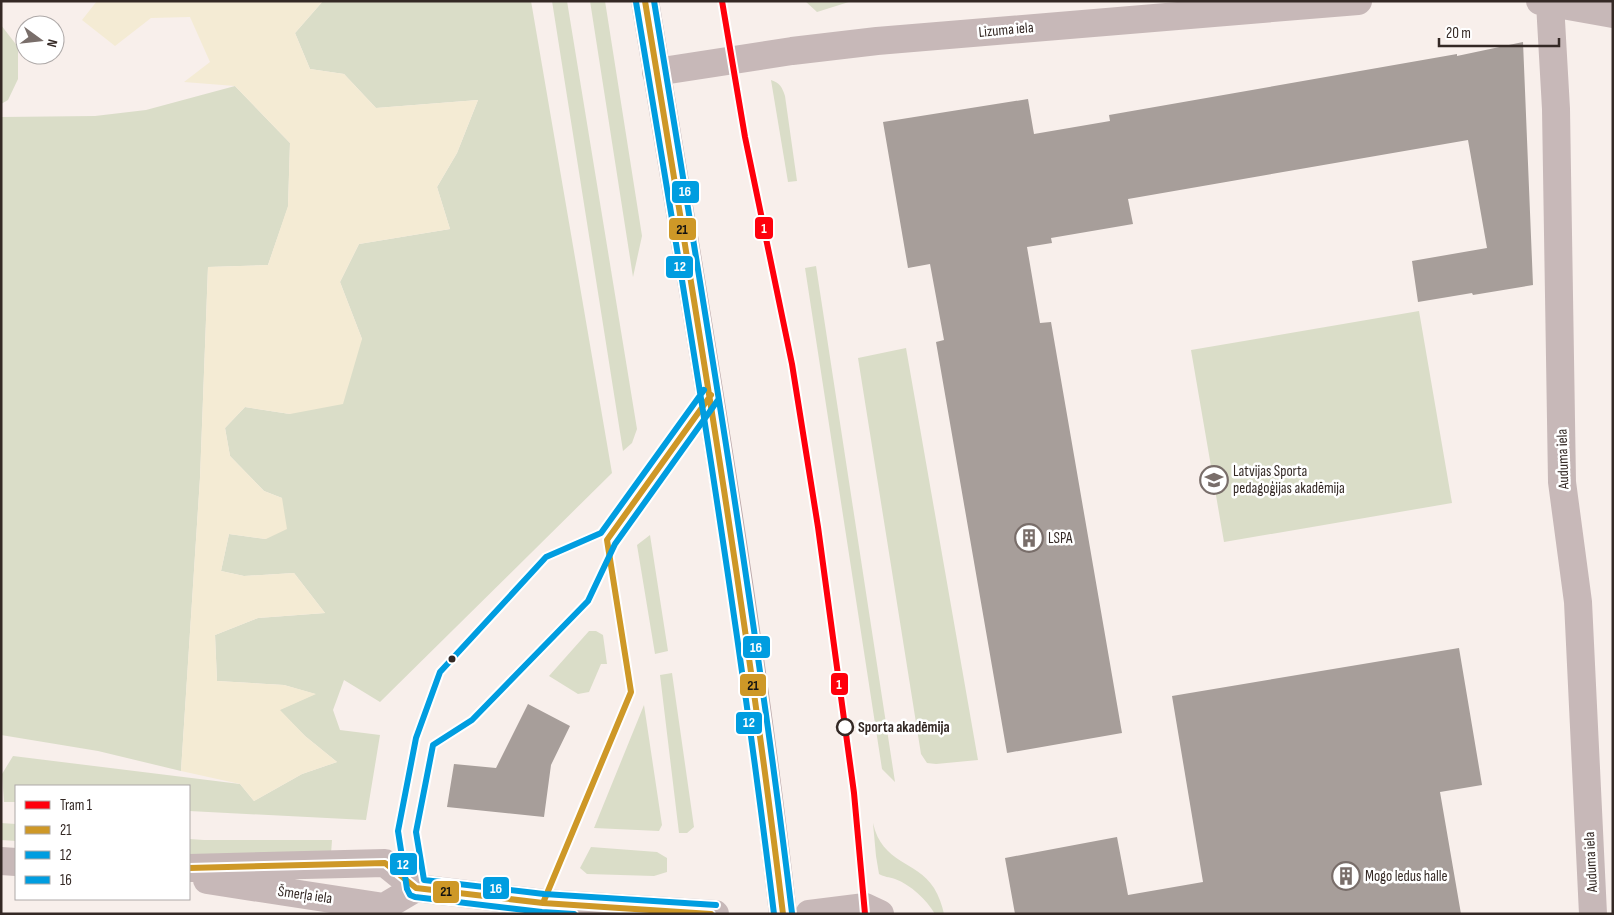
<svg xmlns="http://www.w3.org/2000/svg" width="1614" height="915" viewBox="0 0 1614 915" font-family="'Sofia Sans Condensed',sans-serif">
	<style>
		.green { fill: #daddc8 }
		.sand { fill: #f4ebd4 }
		.building { fill: #a79e9a }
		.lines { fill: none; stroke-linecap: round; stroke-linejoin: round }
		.minor { stroke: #c7b8b8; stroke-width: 28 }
		.highway { stroke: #bca8a9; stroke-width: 28 }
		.bus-1-casing { stroke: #fff; stroke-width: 10 }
		.bus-2-casing { stroke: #fff; stroke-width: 10 }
		.bus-3-casing { stroke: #fff; stroke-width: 10 }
		.bus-1 { stroke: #ce9827; stroke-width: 6 }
		.bus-2 { stroke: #009de0; stroke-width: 6 }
		.bus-3 { stroke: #009de0; stroke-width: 6 }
		.tram-1-casing { stroke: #fff; stroke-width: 10 }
		.tram-1 { stroke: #ff000c; stroke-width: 6 }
		.bus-dot { fill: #342925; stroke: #fff; stroke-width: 2 }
		.stop-dot { fill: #fff; stroke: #342925; stroke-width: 2.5 }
		.labels { text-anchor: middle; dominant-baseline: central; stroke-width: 5; stroke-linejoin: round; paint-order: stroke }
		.street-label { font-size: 15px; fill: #342925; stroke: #fff }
		.poi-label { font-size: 15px; fill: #342925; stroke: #fff; text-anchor: start }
		.stop-label { font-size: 15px; font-weight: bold; fill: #342925; stroke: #fff; text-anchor: start }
		.line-badge { stroke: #fff; stroke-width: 2 }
		.badge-label { font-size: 14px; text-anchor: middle; font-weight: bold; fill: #fff }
		.pale-badge-label { font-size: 14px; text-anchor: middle; font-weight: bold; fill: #111 }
	</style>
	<rect width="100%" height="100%" fill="#f8efeb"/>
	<!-- green -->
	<path class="green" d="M 323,1 L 531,1 L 612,473 L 380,702 L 344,680 L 333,710 L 340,730 L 380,735 L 366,820 L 189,811 L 189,786 L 16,786 L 16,802 L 4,802 L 2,774 L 13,756 L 240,784 L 254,801 L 302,774 L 337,762 L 305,736 L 279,710 L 315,694 L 284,685 L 217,681 L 215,635 L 258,618 L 325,613 L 294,573 L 244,576 L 221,571 L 229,534 L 266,539 L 282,498 L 264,491 L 230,456 L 225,428 L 245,407 L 290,414 L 362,339 L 340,282 L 359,244 L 450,229 L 437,187 L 457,153 L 478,100 L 376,108 L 344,74 L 310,69 L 295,33 Z
		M 552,1 L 567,1 L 637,429 L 632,443 L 623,451 Z
		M 590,1 L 605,1 L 642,236 L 633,277 Z
		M 805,1 L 852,1 L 817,12 Z
		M 1,25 L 18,47 L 18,79 L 8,100 L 1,104 Z
		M 771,80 C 780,83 782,87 785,96 L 797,181 L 788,182 Z
		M 235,86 L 290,143 L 288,207 L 268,265 L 208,267 L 200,478 L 181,771 L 98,751 L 1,735 L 1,117 L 95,116 L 146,110 Z
		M 816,266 L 895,782 L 882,769 L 805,268 Z
		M 1419,311 L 1452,503 L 1224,542 L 1191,350 Z
		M 906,348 L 978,760 L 936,764 L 927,763 L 921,754 L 858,358 Z
		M 650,535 L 668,651 L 655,654 L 637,545 Z
		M 589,631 L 596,631 L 603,635 L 607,664 L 601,664 L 589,692 L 578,694 L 549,676 Z
		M 672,673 L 694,827 L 687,833 L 679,833 L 660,675 Z
		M 644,705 L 662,825 L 659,831 L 594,828 Z
		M 1,823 L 16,824 L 16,841 L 1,840 Z
		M 873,823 C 882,864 916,860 934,888 C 939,896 942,905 944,914 L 935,914 C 926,899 911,885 895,879 C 889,877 884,877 879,874 L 876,856 Z
		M 189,839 L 204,840 L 332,840 L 331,854 L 189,855 Z
		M 591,847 L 657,852 L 667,858 L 667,872 L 654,876 L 587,874 L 580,868 Z"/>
	<!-- sand -->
	<path class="sand" d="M 97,1 L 323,1 L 295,33 L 310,69 L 344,74 L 376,108 L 478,100 L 457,153 L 437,187 L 450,229 L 359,244 L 340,282 L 362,339 L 343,404 L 290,414 L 245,407 L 225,428 L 230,456 L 264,491 L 282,498 L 287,529 L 266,539 L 229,534 L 221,571 L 244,576 L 294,573 L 325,613 L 258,618 L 215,635 L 217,681 L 284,685 L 316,694 L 280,710 L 305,736 L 337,762 L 302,774 L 254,801 L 240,784 L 181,771 L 200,478 L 208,267 L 268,265 L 288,206 L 290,143 L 235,86 L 184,82 L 210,62 L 190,17 L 151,18 L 115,46 L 82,20 Z"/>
	<!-- building -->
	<path class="building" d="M 1523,42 L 1533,285 L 1473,295 L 1472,293 L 1418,302 L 1412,261 L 1487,248 L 1468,140 L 1128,199 L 1133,224 L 1051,238 L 1052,243 L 1027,247 L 1040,323 L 1051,322 L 1122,733 L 1007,753 L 936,342 L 944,340 L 930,264 L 908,268 L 883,122 L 1028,99 L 1034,134 L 1110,121 L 1109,115 L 1457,54 L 1457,56 Z
		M 1459,648 L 1482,785 L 1440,792 L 1461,914 L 1015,914 L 1005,858 L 1117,837 L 1128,895 L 1203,882 L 1172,696 Z
		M 528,704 L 570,726 L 551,765 L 544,817 L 447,807 L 454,764 L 496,768 Z"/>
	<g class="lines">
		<!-- minor -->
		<path class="minor" d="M 1540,1 L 1613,14
			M 1550,3 L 1556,109 L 1562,482 L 1578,602 L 1593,914
			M 656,72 L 792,51 L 877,41 L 1358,1
			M 1,861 L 16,862
			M 189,868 L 385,863 L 416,888 L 543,903 L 715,914
			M 207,880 L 384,907 L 416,888
			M 809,914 L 865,907 L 880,914"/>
		<!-- highway -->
		<path class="highway" d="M 645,1 C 695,305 748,608 783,914"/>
		<defs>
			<path id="bus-1" d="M 645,1 C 695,305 746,608 783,914
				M 189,868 L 385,863 L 416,888 L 543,903 L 711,914
				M 543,903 L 631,692 L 607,540 L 711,395"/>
			<path id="bus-2" d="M 636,2 C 687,306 737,609 774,914
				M 574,914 L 542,912 L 415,897 L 410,895 L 407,889 L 398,831 L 416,738 L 440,672 L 546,557 L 601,533 L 704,390"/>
			<path id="bus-3" d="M 654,1 C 704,305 755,608 792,913
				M 716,905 L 544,894 L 424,880 L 416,832 L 433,745 L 472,720 L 588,601 L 615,544 L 718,400"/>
		</defs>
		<!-- bus-1 casing -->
		<use href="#bus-1" class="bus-1-casing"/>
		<!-- bus-2 casing -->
		<use href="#bus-2" class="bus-2-casing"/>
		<!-- bus-3 casing -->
		<use href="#bus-3" class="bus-3-casing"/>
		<!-- bus-1 -->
		<use href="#bus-1" class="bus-1"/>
		<!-- bus-2 -->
		<use href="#bus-2" class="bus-2"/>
		<!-- bus-3 -->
		<use href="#bus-3" class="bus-3"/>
		<defs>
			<path id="tram-1" d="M 722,1 L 745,137 L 792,364 L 818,527 L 854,793 L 865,914"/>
		</defs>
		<!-- tram-1 casing -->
		<use href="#tram-1" class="tram-1-casing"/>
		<!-- tram-1 -->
		<use href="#tram-1" class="tram-1"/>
	</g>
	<!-- icons -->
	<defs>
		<symbol id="university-ring" viewBox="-11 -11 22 22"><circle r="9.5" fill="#fff" stroke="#796e6a" stroke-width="1.5"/><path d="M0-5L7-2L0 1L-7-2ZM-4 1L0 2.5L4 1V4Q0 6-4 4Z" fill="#796e6a"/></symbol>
		<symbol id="building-ring" viewBox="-11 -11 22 22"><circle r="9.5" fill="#fff" stroke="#796e6a" stroke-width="1.5"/><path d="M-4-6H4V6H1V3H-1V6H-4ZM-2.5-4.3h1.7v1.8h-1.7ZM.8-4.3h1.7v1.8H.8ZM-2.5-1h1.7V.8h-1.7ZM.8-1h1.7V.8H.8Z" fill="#796e6a"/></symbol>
	</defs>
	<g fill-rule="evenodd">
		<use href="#university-ring" x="1198" y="464" width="32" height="32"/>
		<use href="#building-ring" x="1013" y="522" width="32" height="32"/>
		<use href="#building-ring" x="1330" y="860" width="32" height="32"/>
	</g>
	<!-- markers -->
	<circle class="bus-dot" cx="452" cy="659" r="4.5"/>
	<circle class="stop-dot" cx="845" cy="727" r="8"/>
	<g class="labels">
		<!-- street labels -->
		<g class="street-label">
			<text transform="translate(1006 30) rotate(-5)">Lizuma iela</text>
			<text transform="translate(1563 459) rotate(-92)">Auduma iela</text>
			<text transform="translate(1591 862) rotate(-93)">Auduma iela</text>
			<text transform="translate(305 895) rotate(8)">Šmerļa iela</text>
		</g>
		<!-- poi labels -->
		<g class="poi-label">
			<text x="1233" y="471">Latvijas Sporta<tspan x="1233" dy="17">pedagoģijas akadēmija</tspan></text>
			<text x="1048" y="538">LSPA</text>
			<text x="1365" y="876">Mogo ledus halle</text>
		</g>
		<!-- stop labels -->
		<g class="stop-label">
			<text x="858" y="727">Sporta akadēmija</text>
		</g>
	</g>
	<g class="line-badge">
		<rect x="671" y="180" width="29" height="24" rx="5" fill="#009de0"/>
		<rect x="754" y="216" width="20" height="24" rx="5" fill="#ff000c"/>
		<rect x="668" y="217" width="29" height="24" rx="5" fill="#ce9827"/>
		<rect x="665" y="255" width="29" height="24" rx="5" fill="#009de0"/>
		<rect x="742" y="635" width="29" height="24" rx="5" fill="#009de0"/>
		<rect x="830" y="672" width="19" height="24" rx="5" fill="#ff000c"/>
		<rect x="739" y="673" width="28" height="24" rx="5" fill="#ce9827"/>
		<rect x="735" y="711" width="28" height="24" rx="5" fill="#009de0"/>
		<rect x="389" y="852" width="29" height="24" rx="5" fill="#009de0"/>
		<rect x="482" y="876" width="28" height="24" rx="5" fill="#009de0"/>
		<rect x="432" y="880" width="28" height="24" rx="5" fill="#ce9827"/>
	</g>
	<g class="badge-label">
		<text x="685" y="196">16</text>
		<text x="764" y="233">1</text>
		<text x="680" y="271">12</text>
		<text x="756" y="652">16</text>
		<text x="839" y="689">1</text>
		<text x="749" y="727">12</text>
		<text x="403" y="869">12</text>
		<text x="496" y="893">16</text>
	</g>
	<g class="pale-badge-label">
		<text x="682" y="234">21</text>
		<text x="753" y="690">21</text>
		<text x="446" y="896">21</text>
	</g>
	<!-- border -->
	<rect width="1614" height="915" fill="none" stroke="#342925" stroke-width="5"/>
	<!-- legend -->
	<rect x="15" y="785" width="175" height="115" fill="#ffffff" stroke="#aea9a8"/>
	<rect x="25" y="801" width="25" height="8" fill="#ff000c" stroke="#aea9a8"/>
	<text x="60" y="810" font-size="15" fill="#342925">Tram 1</text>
	<rect x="25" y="826" width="25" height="8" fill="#ce9827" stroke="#aea9a8"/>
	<text x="60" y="835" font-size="15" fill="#342925">21</text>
	<rect x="25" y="851" width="25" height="8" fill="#009de0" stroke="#aea9a8"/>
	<text x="60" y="860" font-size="15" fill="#342925">12</text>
	<rect x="25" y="876" width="25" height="8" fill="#009de0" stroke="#aea9a8"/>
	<text x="60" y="885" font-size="15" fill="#342925">16</text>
	<!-- north arrow -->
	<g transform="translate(40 40) rotate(105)"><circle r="24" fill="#ffffff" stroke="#aea9a8"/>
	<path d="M0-4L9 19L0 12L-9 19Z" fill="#796e6a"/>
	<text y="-8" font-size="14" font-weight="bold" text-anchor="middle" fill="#342925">N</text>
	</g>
	<!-- scale -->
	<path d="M1439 38v8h120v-8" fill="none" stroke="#342925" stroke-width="2.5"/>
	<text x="1446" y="38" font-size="15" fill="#342925" stroke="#ffffff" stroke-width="4" paint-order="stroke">20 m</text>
</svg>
